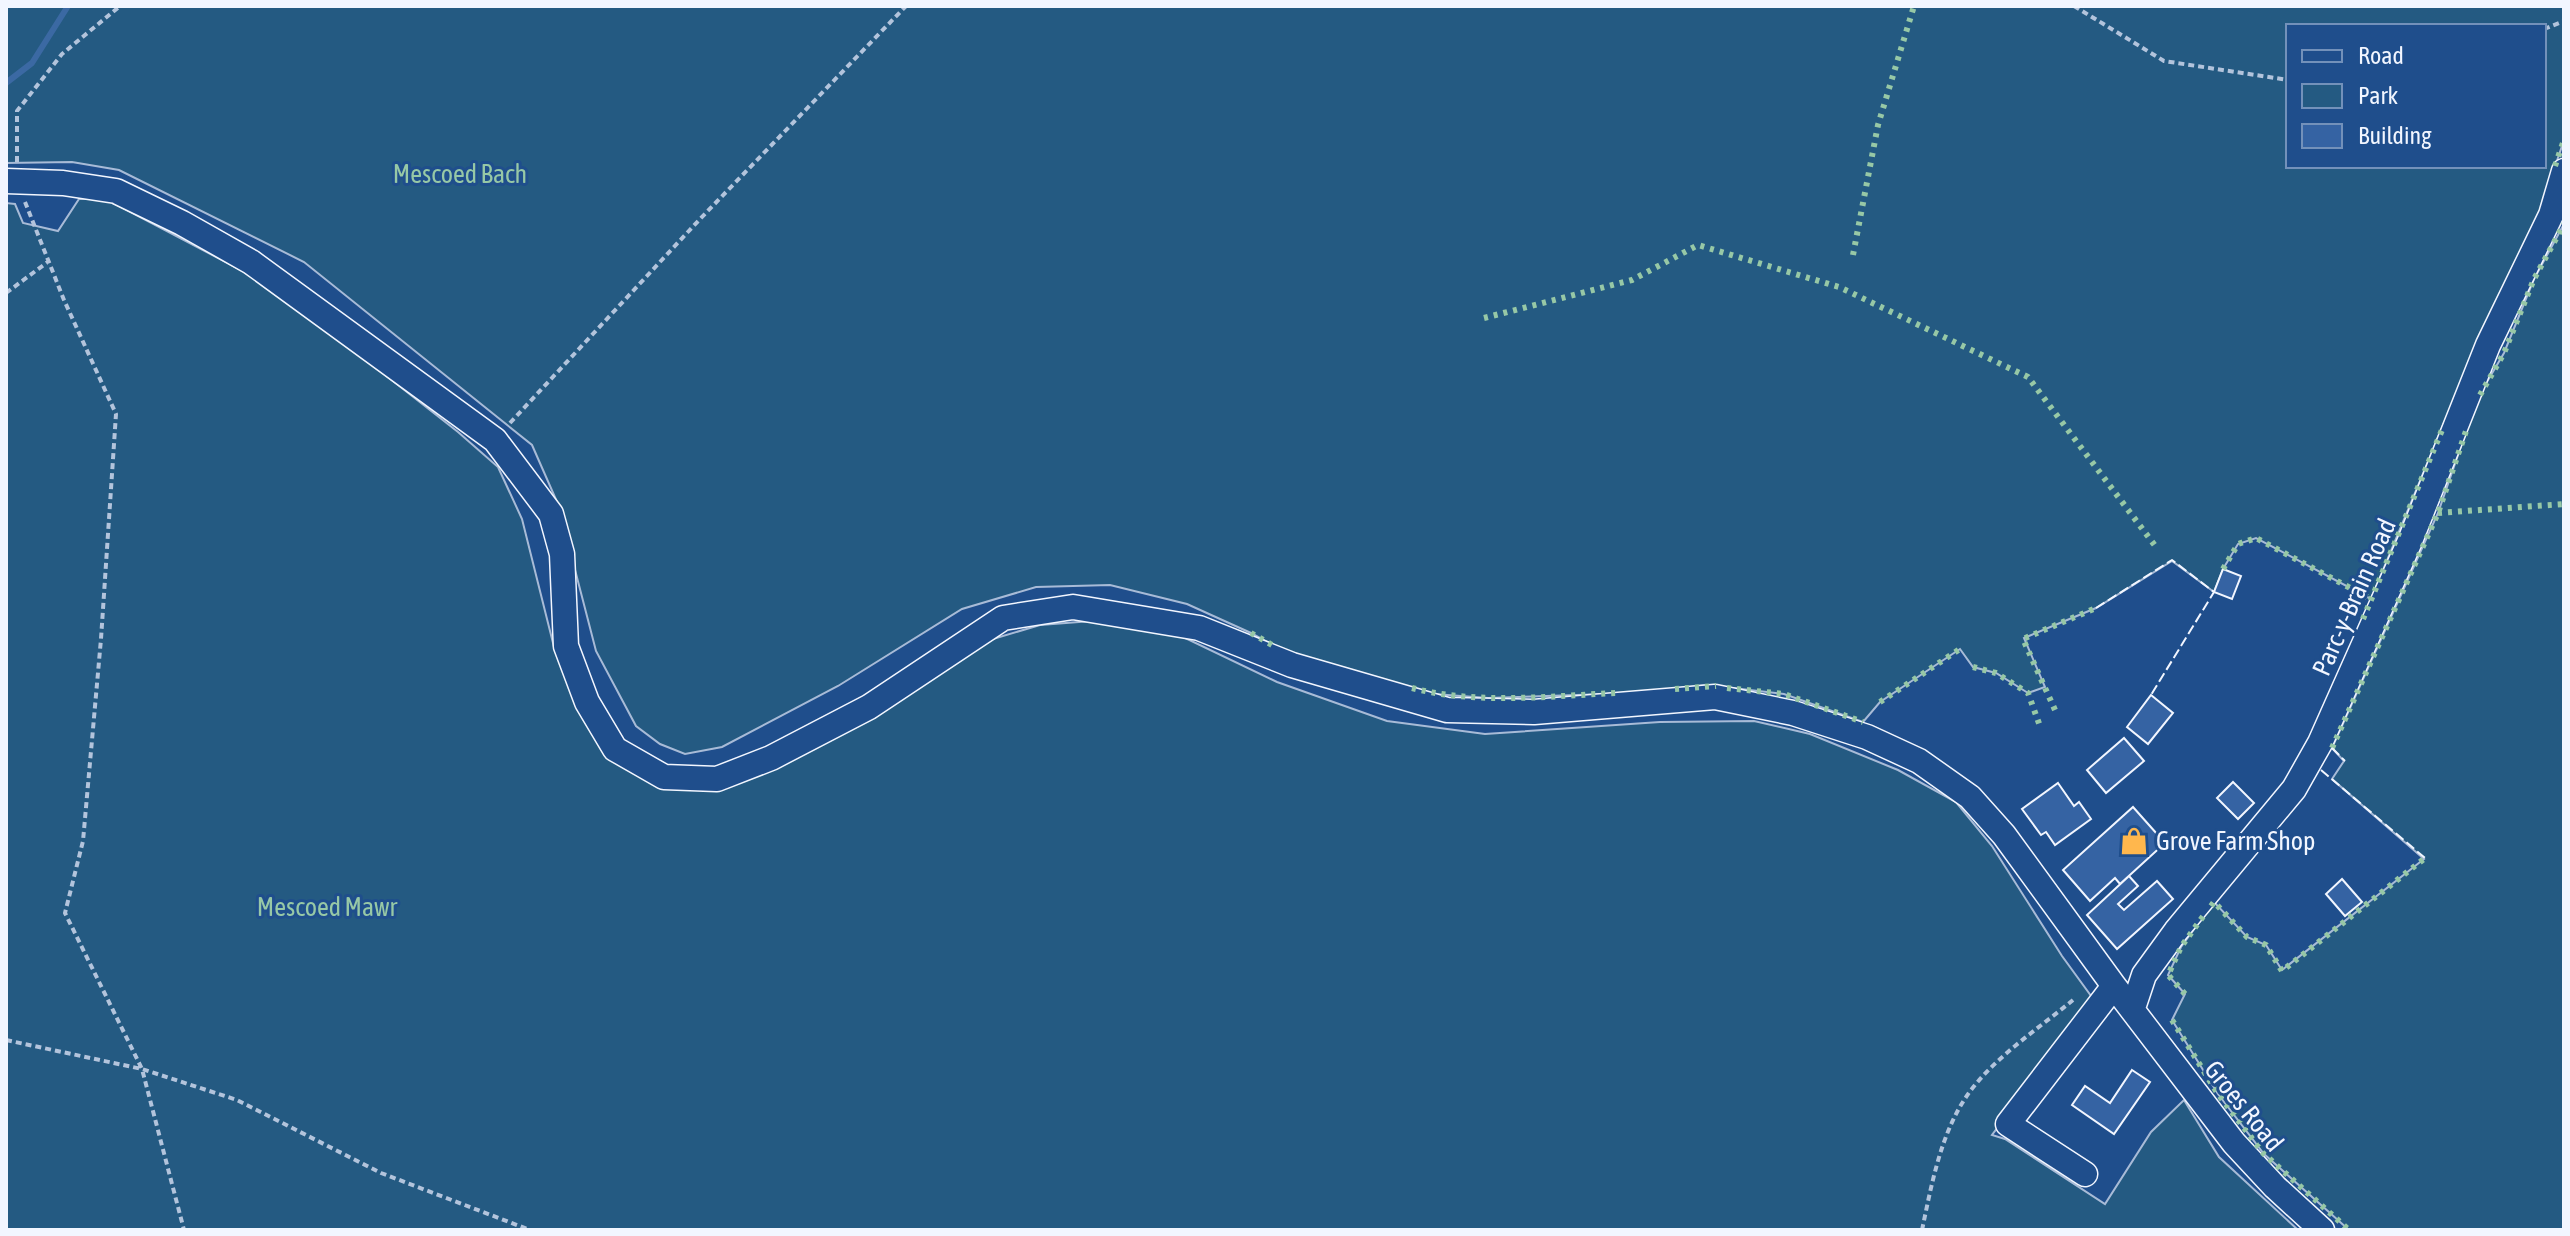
<svg xmlns="http://www.w3.org/2000/svg" width="2570" height="1236" viewBox="0 0 2570 1236" font-family="'Asap Condensed',sans-serif">
	<style>
		.green { fill: #245a82; stroke: #a8bbd7; stroke-width: 2; fill-rule: evenodd }
		.lines { fill: none; stroke-linecap: round; stroke-linejoin: round }
		.stream { stroke: #3b69a3; stroke-width: 6 }
		.building { fill: #3563a3; stroke: #f2f6ff; stroke-width: 2 }
		.minor-casing { stroke: #f2f6ff; stroke-width: 27 }
		.path { stroke: #b3c4dc; stroke-width: 4; stroke-dasharray: 6 4; stroke-linecap: butt }
		.minor { stroke: #1f4e8c; stroke-width: 24 }
		.hedge { stroke: #97c8a6; stroke-width: 6; stroke-dasharray: 4 6; stroke-linecap: butt }
		.fence { stroke: #f2f6ff; stroke-width: 2; stroke-dasharray: 10 4; stroke-linecap: butt }
		.labels { text-anchor: middle; dominant-baseline: central; stroke-width: 6; stroke-linejoin: round; paint-order: stroke }
		.park-label { font-size: 26px; fill: #97c8a6; stroke: #1f4e8c }
		.street-label { font-size: 26px; fill: #f2f6ff; stroke: #1f4e8c }
		.poi-label { font-size: 26px; fill: #f2f6ff; stroke: #1f4e8c; text-anchor: start }
	</style>
	<rect width="100%" height="100%" fill="#1f4e8c"/>
	<!-- green -->
	<path class="green" d="M 6,6 L 2564,6 L 2564,140 L 2540,211 L 2444,423 L 2371,599 L 2256,538 L 2238,544 L 2223,569 L 2214,592 L 2172,561 L 2096,608 L 2024,638 L 2045,687 L 2028,693 L 1996,673 L 1973,667 L 1960,649 L 1880,702 L 1863,722 L 1784,694 L 1707,685 L 1636,693 L 1488,698 L 1434,694 L 1296,658 L 1251,633 L 1187,604 L 1110,585 L 1036,587 L 962,609 L 838,686 L 722,747 L 685,754 L 660,744 L 636,726 L 596,651 L 558,504 L 532,445 L 304,262 L 119,170 L 72,162 L 6,163 ZM 2288,26 L 2544,26 L 2544,166 L 2288,166 Z
		M 104,198 L 273,287 L 458,432 L 498,467 L 522,519 L 555,651 L 598,736 L 627,769 L 727,786 L 983,642 L 1040,625 L 1092,621 L 1179,635 L 1277,682 L 1387,721 L 1485,734 L 1660,722 L 1754,721 L 1810,734 L 1898,770 L 1956,802 L 1992,846 L 2062,956 L 2094,1000 L 1992,1135 L 2005,1139 L 2105,1204 L 2151,1132 L 2184,1100 L 2219,1157 L 2298,1230 L 6,1230 L 6,203 L 15,204 L 23,223 L 58,231 L 79,199 Z
		M 2564,224 L 2564,1230 L 2349,1230 L 2264,1154 L 2218,1094 L 2172,1020 L 2185,994 L 2168,975 L 2181,947 L 2214,902 L 2247,937 L 2266,945 L 2282,970 L 2424,859 L 2332,779 L 2344,761 L 2332,748 L 2438,513 L 2478,397 L 2504,353 L 2534,279 Z"/>
	<g class="lines">
		<!-- stream -->
		<path class="stream" d="M 6,83 L 32,63 L 68,6"/>
	</g>
	<!-- building -->
	<path class="building" d="M 2223,569 L 2241,576 L 2232,599 L 2214,592 Z
		M 2151,695 L 2173,713 L 2148,744 L 2127,727 Z
		M 2124,738 L 2144,761 L 2106,793 L 2087,770 Z
		M 2233,782 L 2254,803 L 2238,819 L 2217,798 Z
		M 2058,783 L 2074,806 L 2079,802 L 2091,819 L 2055,845 L 2046,832 L 2041,835 L 2022,809 Z
		M 2133,807 L 2165,843 L 2120,884 L 2115,878 L 2090,901 L 2063,870 Z
		M 2129,876 L 2138,886 L 2118,904 L 2124,910 L 2157,881 L 2173,899 L 2117,949 L 2087,915 Z
		M 2342,879 L 2362,902 L 2345,916 L 2326,894 Z
		M 2132,1070 L 2150,1082 L 2114,1134 L 2072,1105 L 2085,1086 L 2110,1103 Z"/>
	<g class="lines">
		<defs>
			<path id="minor" d="M 6,181 L 63,183 L 116,191 L 182,223 L 251,262 L 495,440 L 551,514 L 562,554 L 566,646 L 587,702 L 615,749 L 664,777 L 717,779 L 771,758 L 869,707 L 1003,618 L 1073,607 L 1199,628 L 1292,665 L 1447,710 L 1534,712 L 1715,697 L 1793,713 L 1867,737 L 1919,761 L 1970,797 L 2004,835 L 2114,986 L 2234,1143 L 2275,1187 L 2322,1230
				M 2133,1008 L 2144,975 L 2176,931 L 2294,789 L 2320,743 L 2410,541 L 2488,345 L 2551,215 L 2564,171
				M 2085,1174 L 2008,1124 L 2114,986"/>
		</defs>
		<!-- minor casing -->
		<use href="#minor" class="minor-casing"/>
		<!-- path -->
		<path class="path" d="M 2074,6 L 2164,61 L 2288,80
			M 2544,29 L 2564,21
			M 17,162 L 17,111 L 62,54 L 120,6
			M 25,202 L 64,300 L 116,414 L 101,639 L 83,841 L 65,913 L 142,1069 L 184,1230
			M 6,293 L 49,261
			M 510,423 L 700,219 L 906,6
			M 6,1040 L 142,1069 L 237,1100 L 381,1173 L 530,1230
			M 1922,1230 C 1932,1183 1941,1130 1971,1090 C 1998,1055 2039,1028 2073,1000"/>
		<!-- minor -->
		<use href="#minor" class="minor"/>
		<!-- hedge -->
		<path class="hedge" d="M 2555,166 L 2564,140
			M 1853,255 L 1878,125 L 1914,6
			M 1484,318 L 1632,280 L 1698,245 L 1839,287 L 2028,377 L 2156,547
			M 2480,395 L 2504,353 L 2534,279 L 2564,224
			M 2438,513 L 2564,504
			M 2223,569 L 2238,544 L 2256,538 L 2371,599
			M 2363,619 L 2442,430
			M 1251,633 L 1272,645
			M 1973,667 L 1996,673 L 2028,693 L 2041,729
			M 1412,688 C 1478,705 1549,696 1616,693
			M 1727,688 L 1784,694 L 1863,722
			M 1675,689 L 1716,686
			M 1880,702 L 1960,649
			M 2055,710 L 2023,639 L 2096,608
			M 2332,748 L 2438,513 L 2466,431
			M 2211,906 L 2214,902 L 2247,937 L 2266,945 L 2282,971 L 2425,858
			M 2185,994 L 2168,975 L 2181,947 L 2204,915
			M 2172,1020 L 2218,1094 L 2264,1154 L 2349,1230"/>
		<!-- fence -->
		<path class="fence" d="M 2096,608 L 2172,560 L 2214,592 L 2151,695
			M 2332,748 L 2345,761
			M 2321,770 L 2425,858"/>
	</g>
	<!-- icons -->
	<defs>
		<symbol id="shop-bare" viewBox="-9 -9 18 18"><path d="M-5-2.5h2.3a2.7 3.5 0 0 1 5.4 0H5L5.5 6h-11ZM-1.5-2.5h3a1.5 2.3 0 0 0-3 0Z" fill="#ffb74d" stroke="#1f4e8c" stroke-width="2.5" paint-order="stroke"/></symbol>
	</defs>
	<g fill-rule="evenodd">
		<use href="#shop-bare" x="2114" y="821" width="40" height="40"/>
	</g>
	<g class="labels">
		<!-- park labels -->
		<g class="park-label">
			<text x="460" y="174">Mescoed Bach</text>
			<text x="327" y="907">Mescoed Mawr</text>
		</g>
		<!-- street labels -->
		<g class="street-label">
			<text transform="translate(2354 597) rotate(-66)">Parc-y-Brain Road</text>
			<text transform="translate(2244 1106) rotate(51)">Groes Road</text>
		</g>
		<!-- poi labels -->
		<g class="poi-label">
			<text x="2156" y="841">Grove Farm Shop</text>
		</g>
	</g>
	<!-- border -->
	<rect width="2570" height="1236" fill="none" stroke="#f2f6ff" stroke-width="16"/>
	<!-- legend -->
	<rect x="2286" y="24" width="260" height="144" fill="#1f4e8c" stroke="#7391ba" stroke-width="2"/>
	<rect x="2302" y="50" width="40" height="12" fill="#1f4e8c" stroke="#7391ba" stroke-width="2"/>
	<text x="2358" y="64" font-size="24" fill="#f2f6ff">Road</text>
	<rect x="2302" y="84" width="40" height="24" fill="#245a82" stroke="#7391ba" stroke-width="2"/>
	<text x="2358" y="104" font-size="24" fill="#f2f6ff">Park</text>
	<rect x="2302" y="124" width="40" height="24" fill="#3563a3" stroke="#7391ba" stroke-width="2"/>
	<text x="2358" y="144" font-size="24" fill="#f2f6ff">Building</text>
</svg>
